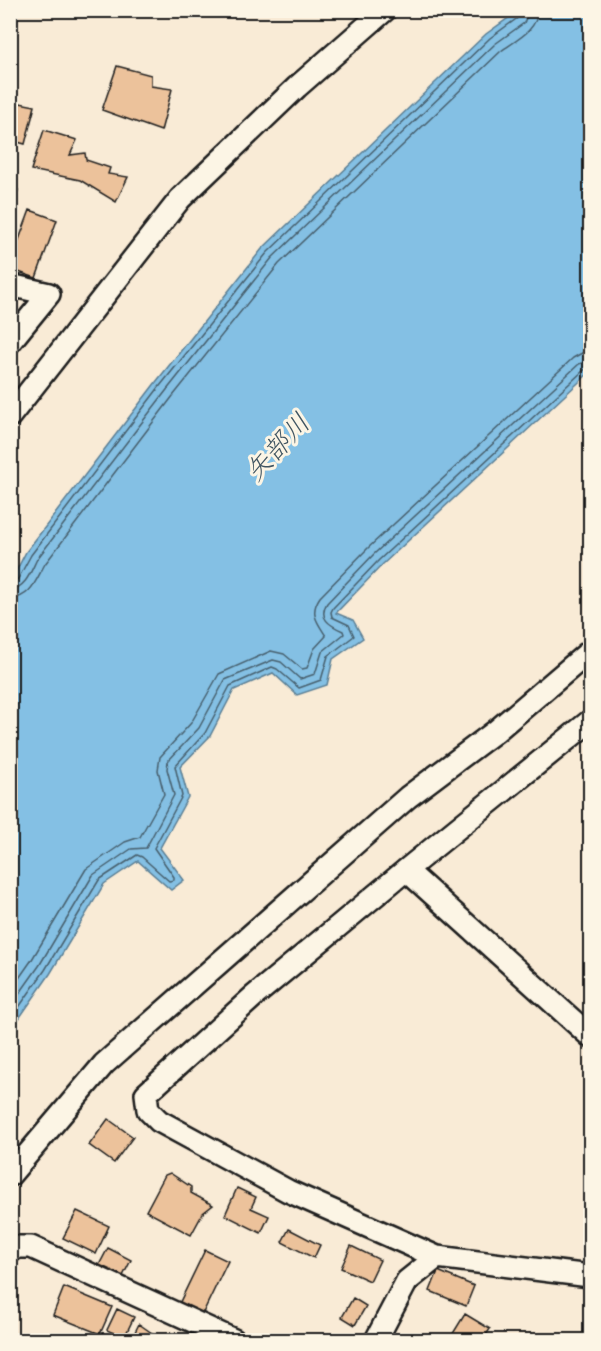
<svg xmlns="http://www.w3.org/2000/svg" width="601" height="1351" viewBox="0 0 601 1351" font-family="'Indie Flower','Klee One',sans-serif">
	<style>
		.water { fill: #84c0e4; stroke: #5a7e94; stroke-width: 1.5 }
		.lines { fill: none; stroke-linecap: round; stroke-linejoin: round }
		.shore { stroke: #465e6c; stroke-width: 1.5 }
		.building { fill: #ecc29b; stroke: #1c1c1c; stroke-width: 1.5 }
		.minor-casing { stroke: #1c1c1c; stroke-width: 26 }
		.minor { stroke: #fcf5e5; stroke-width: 21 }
		.labels { text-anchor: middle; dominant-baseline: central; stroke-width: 6; stroke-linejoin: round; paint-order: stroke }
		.water-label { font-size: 27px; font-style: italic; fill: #405562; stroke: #fcf5e5 }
	</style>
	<rect width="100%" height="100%" fill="#f9ebd6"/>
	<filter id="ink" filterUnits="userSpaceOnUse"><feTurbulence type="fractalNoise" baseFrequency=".0167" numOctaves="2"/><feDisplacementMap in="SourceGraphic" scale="12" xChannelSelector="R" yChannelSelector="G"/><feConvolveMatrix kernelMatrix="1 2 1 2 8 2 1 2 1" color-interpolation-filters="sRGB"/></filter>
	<g filter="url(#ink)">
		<!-- water -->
		<path class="water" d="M 518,11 L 590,11 L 590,372 L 383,564 L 336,613 L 353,620 L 363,638 L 333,659 L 327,685 L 297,695 L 273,673 L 234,690 L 210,736 L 180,767 L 188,797 L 160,848 L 184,880 L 171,890 L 138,861 L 104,884 L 50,974 L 11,1030 L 11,581 L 26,552 L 156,382 L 262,249 L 486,34 Z"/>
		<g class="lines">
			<!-- shore -->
			<path class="shore" d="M 10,582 L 18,579 L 31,555 L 160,386 L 267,253 L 490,38 L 519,17 L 521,10
				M 10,590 C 26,588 31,571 37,559 L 166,391 L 272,258 L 495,44 L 524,23 L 529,10
				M 10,599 C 31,598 36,580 45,564 L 173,396 L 279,264 L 501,51 C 516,40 537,31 538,10
				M 10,991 L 31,961 L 86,869 L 125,842 L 140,837 L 164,794 L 158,770 L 160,757 L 191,723 L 219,674 L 271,651 L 284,654 L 302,669 L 307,668 L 314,649 L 326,636 C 317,622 309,613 320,597 L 368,548 L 573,358 L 582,353 L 590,351
				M 10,1007 L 39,966 L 93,875 L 131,849 L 146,848 L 174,795 L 167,769 L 168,761 L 199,728 L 225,680 L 273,660 L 281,662 L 300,679 L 315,674 L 322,652 L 344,634 L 343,631 C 329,625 318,618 327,603 L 374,554 L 579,364 L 590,360
				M 10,1020 L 45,970 L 99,880 L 137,855 L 142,857 L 169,881 L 174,880 L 174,877 L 154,848 L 182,796 L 175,766 L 205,733 L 230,686 L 272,667 L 277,669 L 299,688 L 321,680 L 328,656 L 354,636 L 349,625 L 332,617 L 331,612 L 333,608 L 379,560 L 584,370 L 590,368"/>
		</g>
		<!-- building -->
		<path class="building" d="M 117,66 L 151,75 L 151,86 L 172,89 L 161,131 L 102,110 Z
			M 10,101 L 35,106 L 25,144 L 10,140 Z
			M 44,130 L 77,140 L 70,155 L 85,153 L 86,160 L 110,168 L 108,174 L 128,177 L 116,202 L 80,180 L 31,170 Z
			M 10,188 L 18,190 L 10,218 Z
			M 30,210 L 57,220 L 36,278 L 10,269 L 10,264 Z
			M 108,1119 L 133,1137 L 114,1163 L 89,1145 Z
			M 170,1173 L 191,1187 L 191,1193 L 213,1205 L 203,1213 L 191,1235 L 146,1211 L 165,1175 Z
			M 237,1188 L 256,1197 L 251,1208 L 269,1216 L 261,1233 L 225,1215 Z
			M 77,1211 L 109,1226 L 96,1254 L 63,1238 Z
			M 289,1229 L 320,1245 L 314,1258 L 282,1242 Z
			M 351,1246 L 380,1260 L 370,1281 L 341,1268 Z
			M 108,1248 L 131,1260 L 121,1280 L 97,1269 Z
			M 205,1250 L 228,1261 L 201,1317 L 178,1306 Z
			M 438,1271 L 474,1286 L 466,1306 L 430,1291 Z
			M 64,1287 L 112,1307 L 100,1334 L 53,1315 Z
			M 353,1298 L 366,1306 L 355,1325 L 342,1317 Z
			M 117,1309 L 134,1317 L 124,1338 L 107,1330 Z
			M 465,1314 L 490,1329 L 483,1340 L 449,1340 Z
			M 139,1324 L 162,1340 L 131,1340 Z"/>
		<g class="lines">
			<defs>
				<path id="minor" d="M 10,285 L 49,294 L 10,342
					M 10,416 L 180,199 L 297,87 L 385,10
					M 590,721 L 406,870 L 253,997 L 146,1094 L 148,1110 L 159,1121 L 288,1191 L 437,1257 L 590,1276
					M 406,870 L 590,1036
					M 10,1175 L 104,1064 L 408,797 L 496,731 L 590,651
					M 10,1252 L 17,1247 L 31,1247 L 234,1340
					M 376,1340 L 407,1281 L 437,1257"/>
			</defs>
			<!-- minor casing -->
			<use href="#minor" class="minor-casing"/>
			<!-- minor -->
			<use href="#minor" class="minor"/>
		</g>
	</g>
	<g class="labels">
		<!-- water labels -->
		<g class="water-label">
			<text transform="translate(279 449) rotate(-47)">矢部川</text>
		</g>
	</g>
	<!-- margin -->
	<rect width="601" height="1351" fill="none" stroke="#fcf5e5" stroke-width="36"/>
	<rect x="18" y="18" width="565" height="1315" fill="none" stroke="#1c1c1c" stroke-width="2" filter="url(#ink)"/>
</svg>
